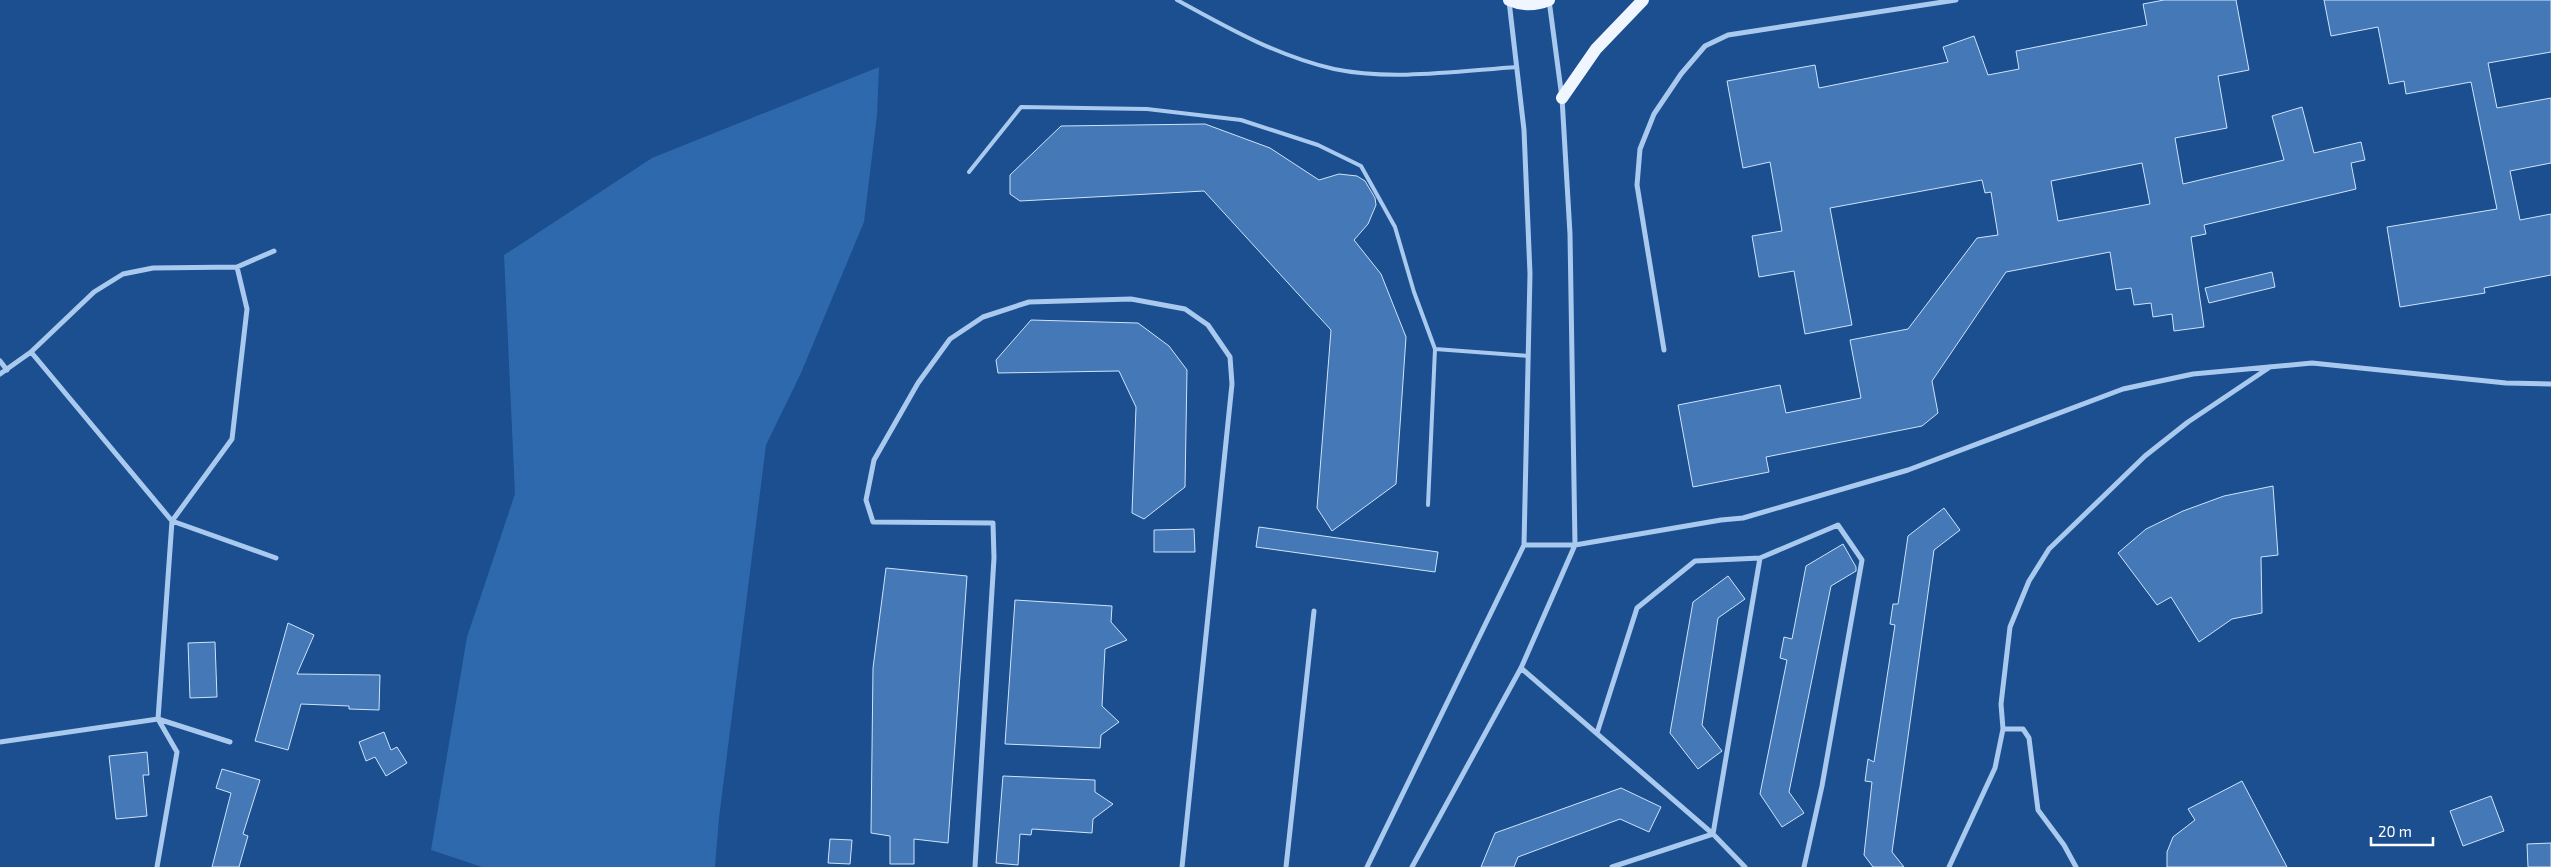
<svg xmlns="http://www.w3.org/2000/svg" width="2551" height="867" viewBox="0 0 2551 867" font-family="'Exo 2',sans-serif">
	<style>
		.green { fill: #2e69ad }
		.building { fill: #4478b7; stroke: #cfe3fa; fill-rule: evenodd }
		.lines { fill: none; stroke-linecap: round; stroke-linejoin: round }
		.lane { stroke: #a9c9ee; stroke-width: 4 }
		.street { stroke: #a9c9ee; stroke-width: 5 }
		.primary { stroke: #f0f6ff; stroke-width: 12 }
	</style>
	<rect width="100%" height="100%" fill="#1b4f8f"/>
	<!-- green -->
	<path class="green" d="M 879,67 L 877,115 L 864,222 L 801,373 L 766,445 L 719,818 L 715,867 L 482,867 L 431,850 L 467,637 L 515,494 L 504,255 L 652,158 Z"/>
	<!-- building -->
	<path class="building" d="M 2164,0 L 2236,0 L 2249,70 L 2218,76 L 2227,128 L 2175,138 L 2183,184 L 2284,160 L 2272,116 L 2302,107 L 2314,153 L 2361,142 L 2365,160 L 2351,163 L 2356,189 L 2204,225 L 2206,234 L 2191,237 L 2204,327 L 2174,331 L 2172,314 L 2153,317 L 2151,303 L 2134,305 L 2131,288 L 2116,290 L 2110,252 L 2006,272 L 1932,381 L 1938,413 L 1922,426 L 1766,457 L 1769,472 L 1693,487 L 1678,405 L 1780,385 L 1786,413 L 1861,398 L 1850,340 L 1908,329 L 1977,238 L 1998,235 L 1991,192 L 1985,193 L 1982,180 L 1830,208 L 1852,325 L 1805,334 L 1794,271 L 1759,277 L 1752,236 L 1782,231 L 1770,162 L 1743,168 L 1727,81 L 1815,65 L 1819,88 L 1948,62 L 1943,47 L 1974,36 L 1988,75 L 2019,69 L 2016,51 L 2147,25 L 2143,4 ZM 2142,163 L 2150,204 L 2058,221 L 2051,181 Z
		M 2324,0 L 2551,0 L 2551,52 L 2488,63 L 2497,108 L 2551,98 L 2551,163 L 2510,171 L 2520,220 L 2551,214 L 2551,275 L 2484,288 L 2485,293 L 2400,307 L 2387,227 L 2497,209 L 2471,82 L 2406,94 L 2404,81 L 2389,84 L 2378,27 L 2331,36 Z
		M 1205,124 L 1270,148 L 1319,180 L 1339,174 L 1357,176 L 1365,181 L 1375,198 L 1376,205 L 1368,224 L 1354,240 L 1381,274 L 1406,337 L 1396,484 L 1332,531 L 1317,508 L 1331,330 L 1204,191 L 1020,201 L 1010,194 L 1010,175 L 1061,126 Z
		M 2272,272 L 2275,287 L 2209,303 L 2205,288 Z
		M 1031,320 L 1138,323 L 1169,346 L 1187,370 L 1185,487 L 1144,519 L 1132,513 L 1136,407 L 1119,371 L 998,373 L 996,360 Z
		M 2273,486 L 2278,555 L 2261,557 L 2262,613 L 2232,619 L 2199,642 L 2171,597 L 2157,605 L 2118,553 L 2146,529 L 2183,511 L 2224,496 Z
		M 1944,508 L 1960,530 L 1934,550 L 1892,852 L 1904,867 L 1873,867 L 1864,855 L 1872,782 L 1865,781 L 1868,759 L 1874,762 L 1895,625 L 1890,624 L 1893,604 L 1898,604 L 1908,536 Z
		M 1259,527 L 1438,552 L 1435,572 L 1256,547 Z
		M 1194,529 L 1195,552 L 1154,552 L 1154,530 Z
		M 1843,544 L 1856,567 L 1856,571 L 1831,586 L 1789,792 L 1804,813 L 1782,827 L 1760,794 L 1787,660 L 1780,658 L 1784,637 L 1792,639 L 1806,566 Z
		M 886,568 L 967,576 L 948,843 L 914,839 L 914,864 L 890,864 L 890,836 L 871,833 L 873,668 Z
		M 1728,576 L 1745,599 L 1718,618 L 1702,725 L 1722,751 L 1698,769 L 1670,733 L 1693,602 Z
		M 1015,600 L 1112,606 L 1111,622 L 1127,640 L 1105,649 L 1102,706 L 1119,722 L 1101,735 L 1100,748 L 1005,744 Z
		M 288,623 L 314,635 L 297,674 L 380,675 L 379,710 L 349,709 L 349,706 L 301,704 L 288,750 L 255,741 Z
		M 215,642 L 217,697 L 190,698 L 188,643 Z
		M 384,732 L 391,750 L 397,747 L 407,763 L 386,776 L 375,757 L 366,761 L 359,742 Z
		M 147,752 L 149,775 L 143,775 L 147,816 L 116,819 L 109,756 Z
		M 222,769 L 260,780 L 243,834 L 248,836 L 239,867 L 212,867 L 231,793 L 216,788 Z
		M 1003,776 L 1095,780 L 1095,792 L 1113,804 L 1093,819 L 1092,833 L 1032,829 L 1031,835 L 1020,834 L 1018,865 L 996,863 Z
		M 2242,781 L 2287,867 L 2167,867 L 2167,852 L 2173,837 L 2195,820 L 2188,809 Z
		M 1621,788 L 1661,807 L 1649,832 L 1620,819 L 1518,857 L 1514,867 L 1481,867 L 1495,833 Z
		M 2491,796 L 2504,831 L 2463,846 L 2450,811 Z
		M 830,839 L 852,840 L 850,864 L 828,863 Z
		M 2551,843 L 2551,867 L 2528,867 L 2527,844 Z"/>
	<g class="lines">
		<!-- lane -->
		<path class="lane" d="M 1177,0 C 1228,28 1277,56 1334,69 C 1391,81 1459,71 1517,67
			M 969,172 L 1021,107 L 1147,109 L 1241,120 L 1318,145 L 1361,166 L 1395,227 L 1414,292 L 1435,349
			M 1428,505 L 1435,349 L 1528,356"/>
		<!-- street -->
		<path class="street" d="M 1664,350 L 1637,185 L 1640,149 L 1654,114 L 1681,74 L 1705,46 L 1728,35 L 1956,0
			M 31,352 L 172,521 L 276,558
			M 0,361 L 7,370
			M 0,374 L 31,352 L 94,292 L 123,274 L 153,268 L 237,267 L 274,251
			M 1524,545 L 1575,545 L 1721,520 L 1743,518 L 1908,470 L 2123,389 L 2193,374 L 2312,363 L 2506,383 L 2551,384
			M 1521,668 L 1713,834 L 1745,867
			M 2003,729 L 2023,729 L 2029,738 L 2038,810 L 2064,845 L 2076,867
			M 1597,733 L 1637,608 L 1695,561 L 1760,558 L 1838,525 L 1862,560 L 1822,786 L 1804,867
			M 0,742 L 158,719 L 230,742
			M 157,867 L 177,752 L 158,719 L 172,521 L 232,439 L 247,309 L 237,267
			M 975,867 L 994,558 L 993,523 L 873,522 L 866,500 L 874,460 L 918,383 L 950,339 L 983,317 L 1029,302 L 1131,299 L 1185,309 L 1208,325 L 1230,357 L 1232,384 L 1182,867
			M 1286,867 L 1314,611
			M 1367,867 L 1524,545 L 1530,274 L 1524,130 L 1509,1
			M 1412,867 L 1521,668 L 1575,545 L 1570,234 L 1562,98 L 1549,0
			M 1612,867 L 1713,834 L 1760,558
			M 1949,867 L 1995,768 L 2003,729 L 2001,704 L 2010,627 L 2029,581 L 2049,549 L 2145,456 L 2188,422 L 2270,367"/>
		<!-- primary -->
		<path class="primary" d="M 1509,0 C 1523,6 1535,6 1549,0
			M 1562,98 L 1596,49 L 1643,0"/>
	</g>
	<!-- scale -->
	<path d="M2371 837v8h62v-8" fill="none" stroke="#ffffff" stroke-width="2.5"/>
	<text x="2378" y="837" font-size="15" fill="#ffffff" stroke="#1b4f8f" stroke-width="4" paint-order="stroke">20 m</text>
</svg>
